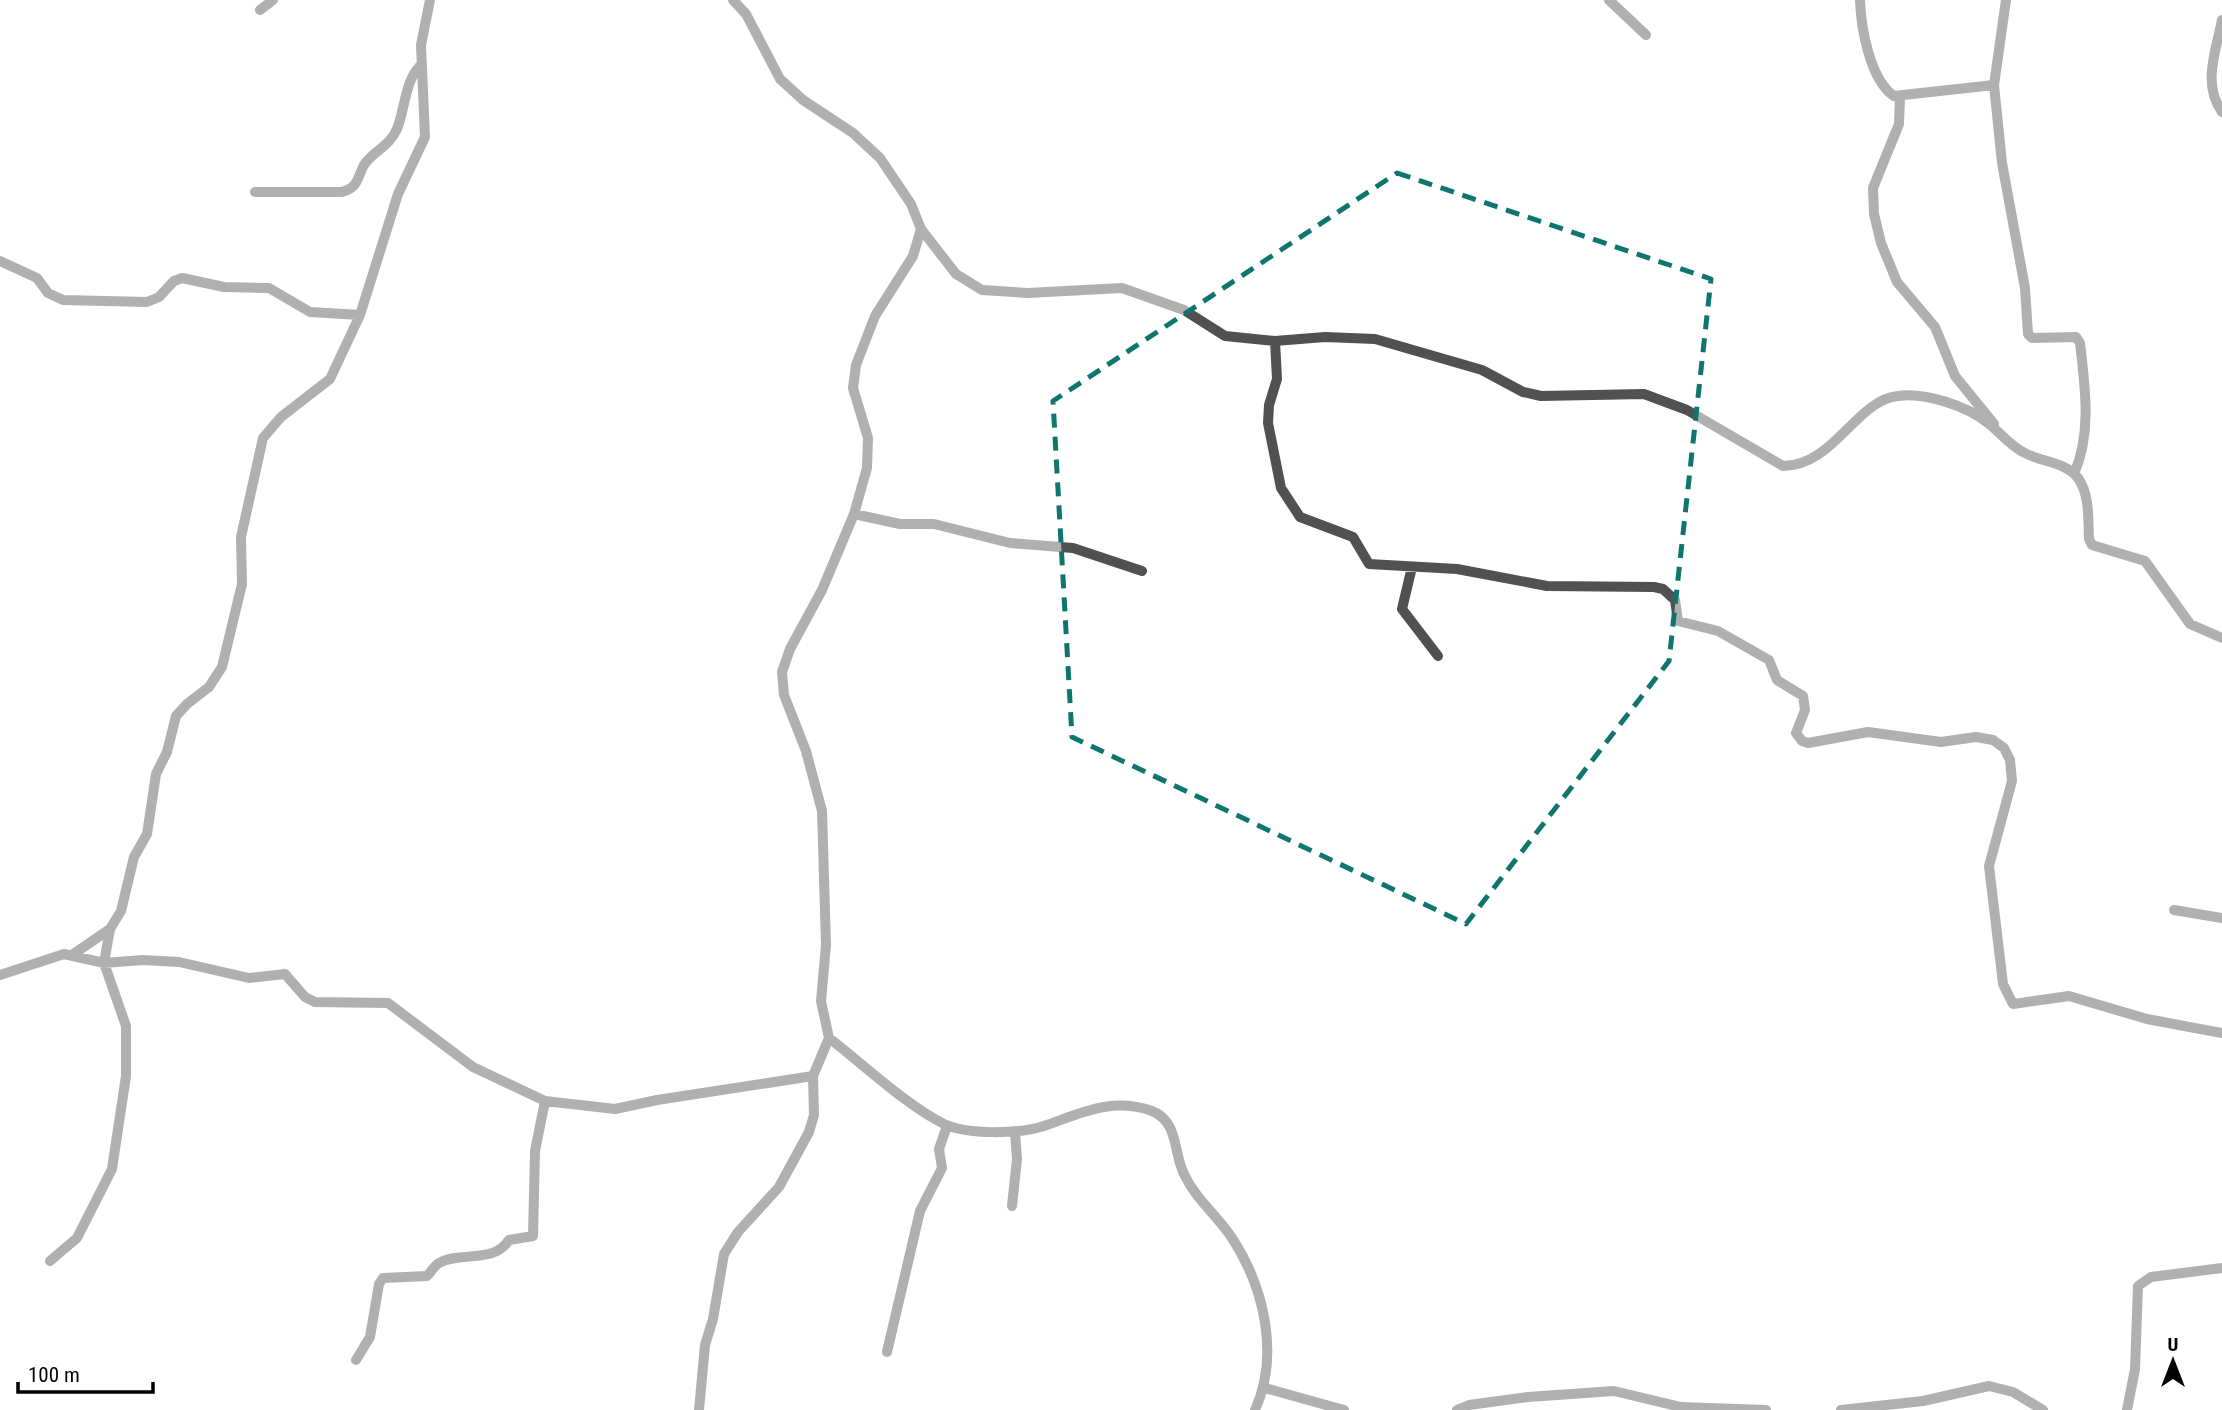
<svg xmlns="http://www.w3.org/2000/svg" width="2222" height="1410" viewBox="0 0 2222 1410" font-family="'Roboto Condensed',sans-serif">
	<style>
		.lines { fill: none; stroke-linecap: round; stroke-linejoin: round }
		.minor { stroke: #515151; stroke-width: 10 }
		.marked { fill: none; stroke: #0f766e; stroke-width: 5; stroke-dasharray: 14 9; stroke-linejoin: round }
	</style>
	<rect width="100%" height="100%" fill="#fff"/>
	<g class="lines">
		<!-- minor -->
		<path class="minor" d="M 733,0 L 746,14 L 780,79 L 803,100 L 853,133 L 880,158 L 911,204 L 921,229 L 913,256 L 875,316 L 856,365 L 853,388 L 868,438 L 867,468 L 854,514 L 822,590 L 790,649 L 782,672 L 784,695 L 806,751 L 822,811 L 826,945 L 821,1001 L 829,1038 C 863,1064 907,1106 944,1124 C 968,1135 1019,1134 1044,1126 C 1081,1113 1112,1097 1152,1111 C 1179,1122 1173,1152 1184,1174 C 1196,1200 1217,1215 1232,1238 C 1264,1287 1280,1355 1255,1410
			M 1609,0 L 1646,35
			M 1860,0 C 1861,28 1870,80 1894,96 L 1994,85
			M 2006,0 L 1994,85 L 2002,163 L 2025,288 L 2028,334 L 2032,338 L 2076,337 L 2080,343 C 2085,387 2092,433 2074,474
			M 260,10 L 273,0
			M 2222,20 C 2216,51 2202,84 2222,112
			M 1900,97 L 1899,124 L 1873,188 L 1874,214 L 1881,243 L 1897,282 L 1935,327 L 1955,376 L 1994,424
			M 255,192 L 342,192 C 359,187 357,178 364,165 C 373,151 389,147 397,129 C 405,110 405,78 422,64
			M 921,229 L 956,274 L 982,290 L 1028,293 L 1122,288 L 1184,310 L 1225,336 L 1275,341 L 1325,337 L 1375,339 L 1482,370 L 1523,392 L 1541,396 L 1644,394 L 1687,410 L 1783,466 C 1834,466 1856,400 1898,396 C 1925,392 1967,406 1988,423 C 2001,433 2010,446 2025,453 C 2041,462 2066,462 2078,478 C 2090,495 2088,519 2089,539 L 2092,545 L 2145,561 L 2190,624 L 2222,638
			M 0,261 L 37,278 L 48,293 L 63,300 L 147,302 L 159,297 L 174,281 L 182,278 L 224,287 L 269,288 L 310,312 L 360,315
			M 1275,341 L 1277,379 L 1269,405 L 1268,423 L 1281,488 L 1300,517 L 1353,537 L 1369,564 L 1457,569 L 1547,586 L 1654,587 L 1663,589 L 1675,600 L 1678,621 L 1718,631 L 1769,660 L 1777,680 L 1803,696 L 1805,710 L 1796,733 L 1802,741 L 1808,743 L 1868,732 L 1941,742 L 1976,737 L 1993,740 L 2004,748 L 2010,760 L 2012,781 L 1989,866 L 2003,984 L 2013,1004 L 2069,996 L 2147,1019 L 2222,1033
			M 854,514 L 900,524 L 934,524 L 1010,543 L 1073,548 L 1142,571
			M 1412,567 L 1402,609 L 1438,656
			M 2174,910 L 2222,918
			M 72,955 L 110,929 L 121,911 L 134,857 L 147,834 L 156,774 L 167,752 L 176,716 L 187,704 L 209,687 L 222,667 L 242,584 L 241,537 L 263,438 L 281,417 L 330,379 L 360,315 L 398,194 L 425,137 L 421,45 L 430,0
			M 0,975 L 64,954 L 104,963 L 143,960 L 179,962 L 249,978 L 285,974 L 305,997 L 315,1002 L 388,1003 L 473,1067 L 545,1101 L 615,1109 L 657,1100 L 813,1076
			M 1012,1206 L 1017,1159 L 1015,1132
			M 50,1261 L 77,1238 L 112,1169 L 126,1076 L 126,1026 L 104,963 L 110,929
			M 887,1352 L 920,1211 L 942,1168 L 939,1149 L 947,1126
			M 356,1360 L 370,1337 L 379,1284 L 383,1278 L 427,1276 C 431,1272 434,1266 439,1263 C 460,1251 494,1264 509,1240 L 533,1236 L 535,1151 L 545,1101
			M 1265,1388 L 1344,1410
			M 699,1410 L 705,1345 L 713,1319 L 724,1254 L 738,1232 L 779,1187 L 809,1132 L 814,1115 L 813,1076 L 829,1038
			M 1457,1410 L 1469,1405 L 1528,1397 L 1614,1391 L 1681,1407 L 1766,1410
			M 1841,1410 L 1923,1401 L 1989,1386 L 2013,1392 L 2043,1410
			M 2127,1410 L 2135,1369 L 2138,1286 L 2151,1277 L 2222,1268"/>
	</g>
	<!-- marked area -->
	<path d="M0 0H2222V1410H0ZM 1397,173 L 1711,279 L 1669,661 L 1466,924 L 1072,737 L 1053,401 Z" fill="#fff" fill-opacity=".55" fill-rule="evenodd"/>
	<path class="marked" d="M 1397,173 L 1711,279 L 1669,661 L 1466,924 L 1072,737 L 1053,401 Z"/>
	<!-- north arrow -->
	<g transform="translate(2173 1361)" stroke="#ffffff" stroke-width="5" paint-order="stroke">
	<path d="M0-5L12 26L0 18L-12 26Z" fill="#000000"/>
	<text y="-10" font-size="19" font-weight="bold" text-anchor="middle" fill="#000000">U</text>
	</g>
	<!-- scale -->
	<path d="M18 1382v10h135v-10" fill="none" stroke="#000000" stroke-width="3.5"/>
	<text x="28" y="1382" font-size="21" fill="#000000" stroke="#ffffff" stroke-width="5" paint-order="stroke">100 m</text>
</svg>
